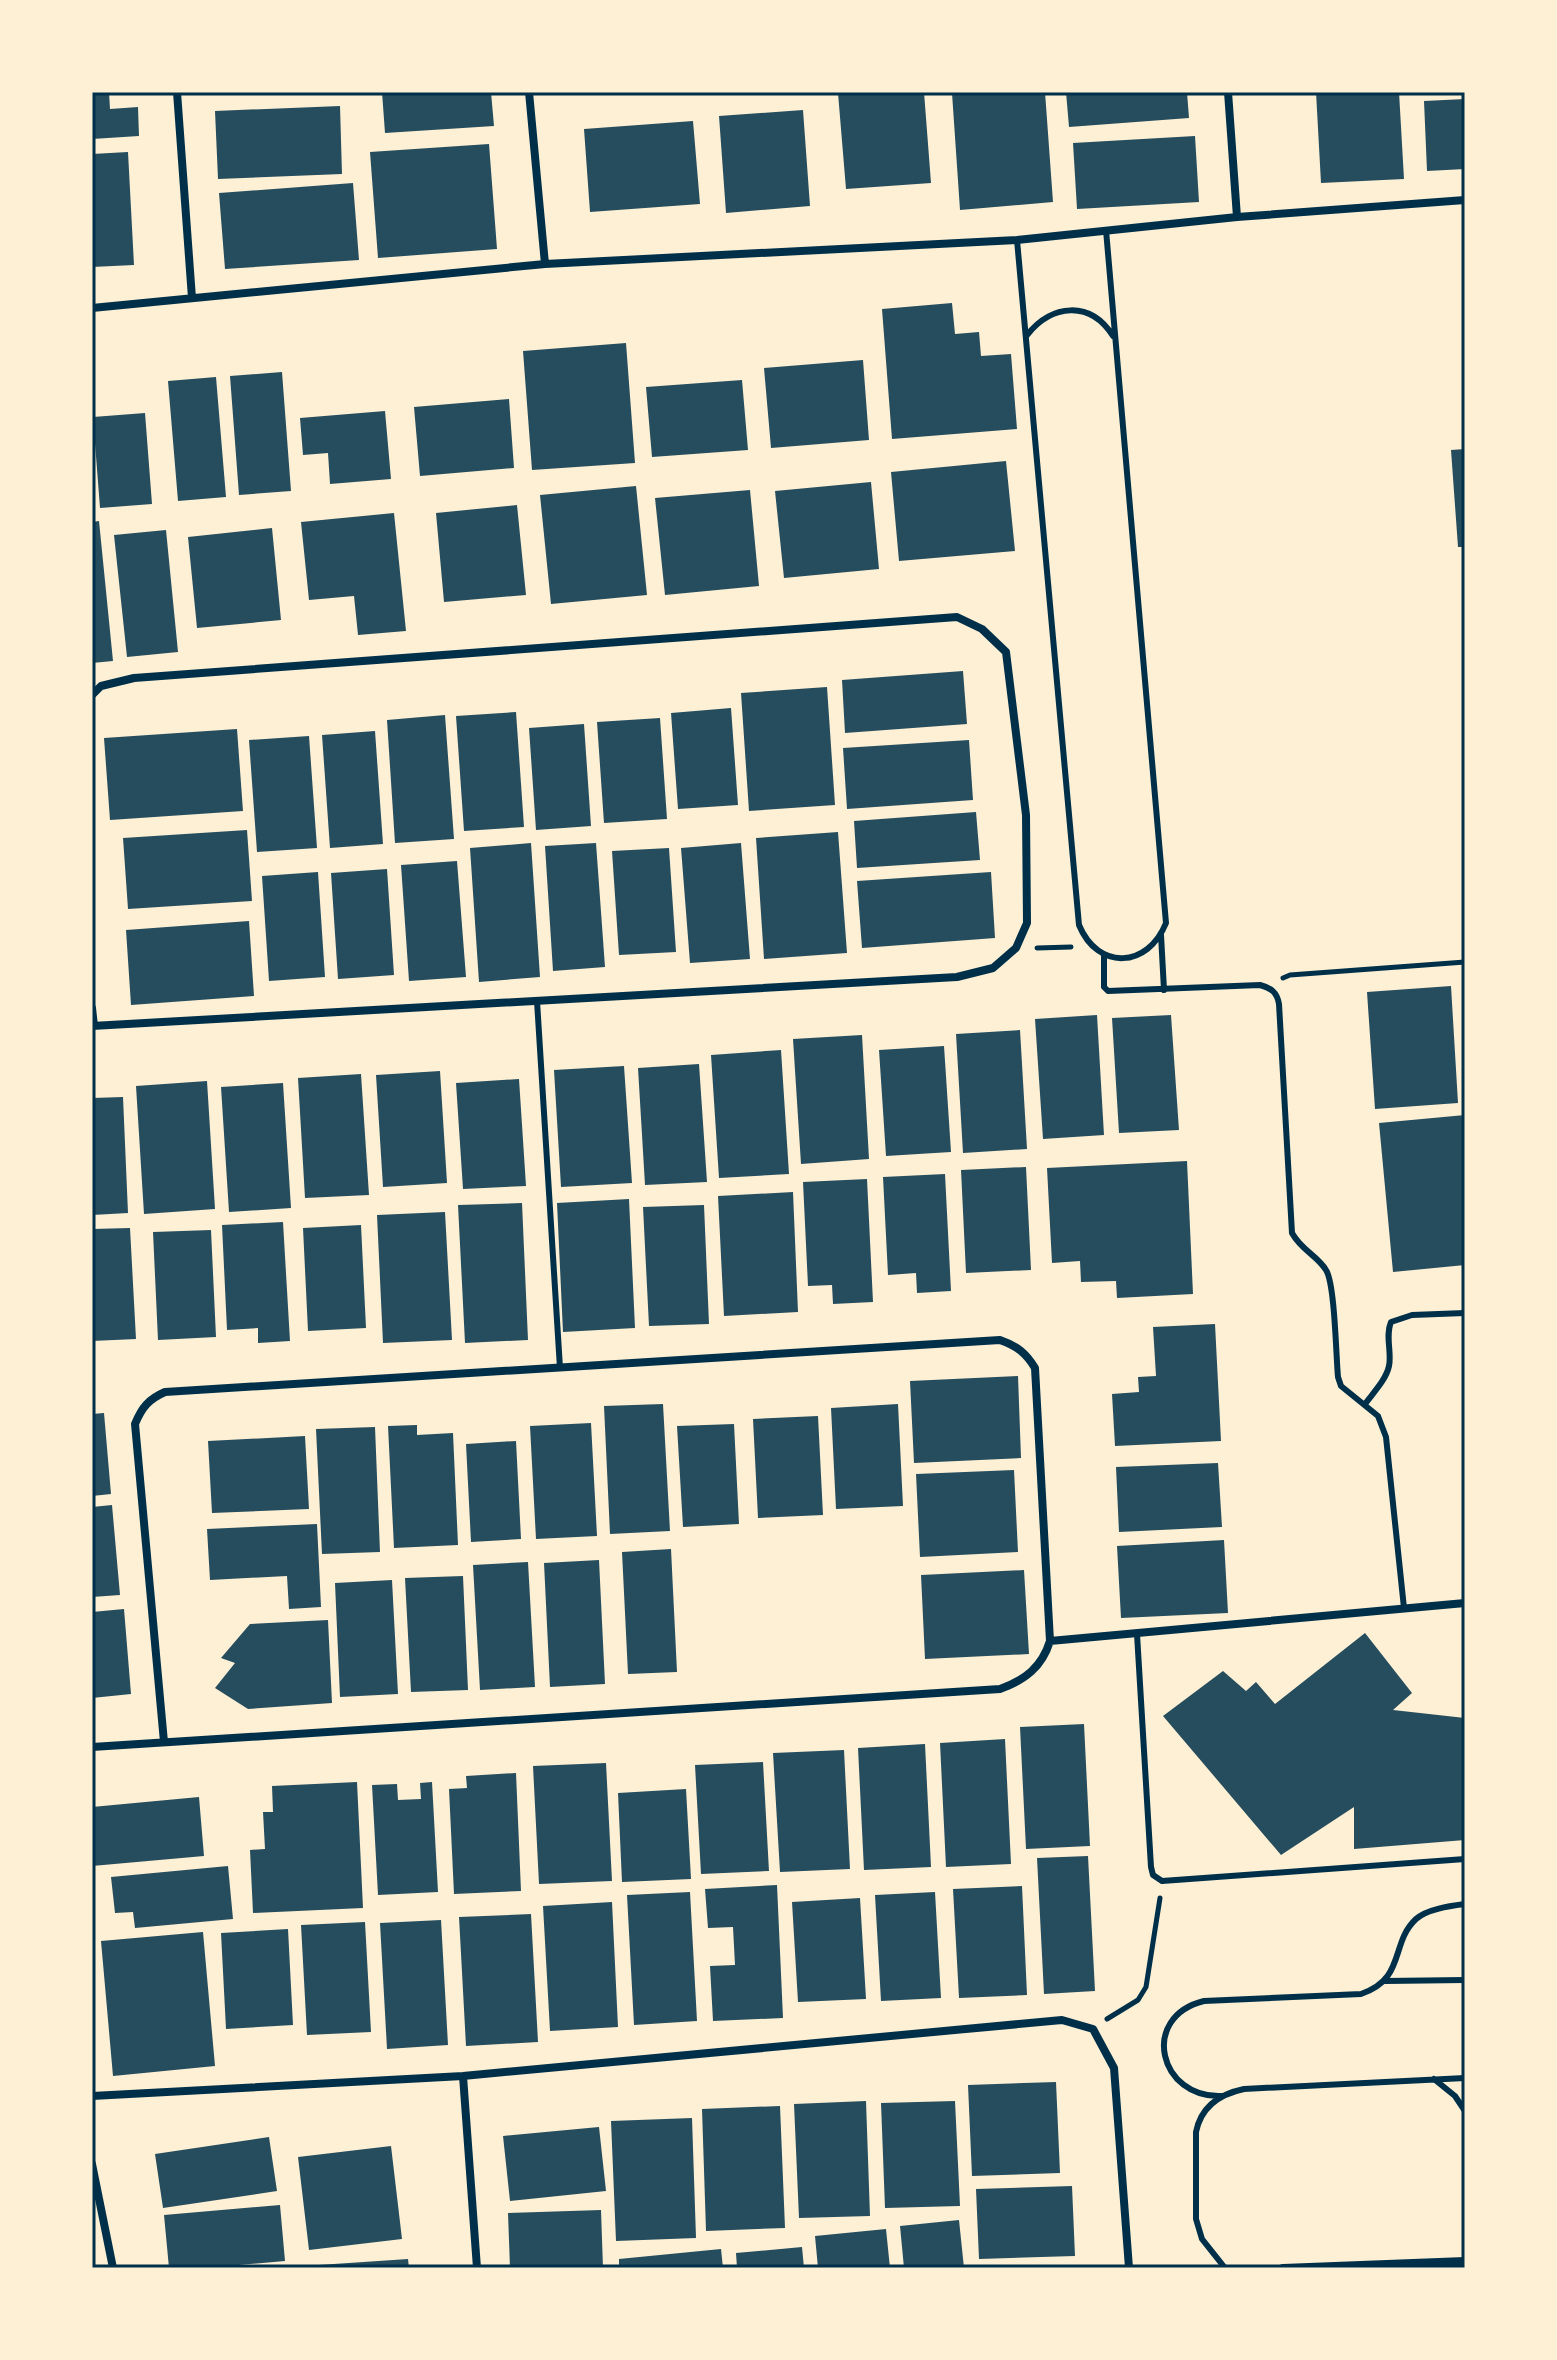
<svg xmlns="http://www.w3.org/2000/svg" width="1557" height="2360" viewBox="0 0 1557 2360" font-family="'Archivo Narrow',sans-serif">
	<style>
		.building { fill: #264d5e }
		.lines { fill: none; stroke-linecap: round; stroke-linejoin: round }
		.path { stroke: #003049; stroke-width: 5 }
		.service { stroke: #003049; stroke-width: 6 }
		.minor { stroke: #003049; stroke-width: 8 }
		.neatline { fill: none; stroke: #003049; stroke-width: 3 }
	</style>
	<rect width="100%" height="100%" fill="#fdf0d5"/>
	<!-- building -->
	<path class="building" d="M 92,92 L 109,92 L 110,109 L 138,107 L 139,136 L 92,139 Z
		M 382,92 L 491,92 L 494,126 L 385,133 Z
		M 924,92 L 931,183 L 846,189 L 838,93 Z
		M 964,92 L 1045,92 L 1053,202 L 960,210 L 952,93 Z
		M 1066,92 L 1187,92 L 1189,118 L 1069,127 Z
		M 1316,92 L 1399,92 L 1404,179 L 1321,183 Z
		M 1465,99 L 1465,169 L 1427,171 L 1424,101 Z
		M 340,106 L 342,174 L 218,179 L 215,111 Z
		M 803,110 L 810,206 L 726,213 L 719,116 Z
		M 693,121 L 700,204 L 590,212 L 584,129 Z
		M 1195,136 L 1199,202 L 1077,209 L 1073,143 Z
		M 489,144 L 497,249 L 378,258 L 370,152 Z
		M 128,152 L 134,265 L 92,267 L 92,154 Z
		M 353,183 L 359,260 L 225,269 L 219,193 Z
		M 952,303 L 955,334 L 979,332 L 981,356 L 1011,354 L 1017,429 L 892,439 L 882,309 Z
		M 626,343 L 635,463 L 532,470 L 523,351 Z
		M 863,360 L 869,440 L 771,448 L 764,368 Z
		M 282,372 L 291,491 L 239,495 L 230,376 Z
		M 216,377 L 226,497 L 178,501 L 168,381 Z
		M 742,380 L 748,450 L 652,457 L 646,387 Z
		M 509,399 L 514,468 L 420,476 L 414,407 Z
		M 385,411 L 391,479 L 330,484 L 328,453 L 303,455 L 300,418 Z
		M 145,413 L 152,504 L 100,508 L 93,417 Z
		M 1465,449 L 1465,547 L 1458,547 L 1451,450 Z
		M 1006,461 L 1015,551 L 899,561 L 891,472 Z
		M 871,482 L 879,569 L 784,578 L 775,491 Z
		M 636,486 L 647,595 L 551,604 L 540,495 Z
		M 750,490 L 759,586 L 665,595 L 655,498 Z
		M 517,505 L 526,595 L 444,602 L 436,513 Z
		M 394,513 L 406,631 L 358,635 L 354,596 L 309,600 L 301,522 Z
		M 99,521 L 113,661 L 92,663 L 92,522 Z
		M 272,528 L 281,620 L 197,628 L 188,537 Z
		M 166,530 L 178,652 L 127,657 L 114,535 Z
		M 963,671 L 967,724 L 845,733 L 842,680 Z
		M 827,687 L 835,805 L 749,811 L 741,693 Z
		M 731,708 L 738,805 L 678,809 L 671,713 Z
		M 516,712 L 524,827 L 464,831 L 456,716 Z
		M 445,715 L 454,839 L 395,843 L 387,720 Z
		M 660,718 L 667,819 L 604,823 L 597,722 Z
		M 584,724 L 591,826 L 536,830 L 529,728 Z
		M 237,729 L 243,811 L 110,820 L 104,738 Z
		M 375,731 L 383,844 L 330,848 L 322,735 Z
		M 309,736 L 317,848 L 257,852 L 249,740 Z
		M 969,740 L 973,800 L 847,809 L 843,748 Z
		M 976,812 L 980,860 L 857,868 L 854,821 Z
		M 247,830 L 252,901 L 128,909 L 123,838 Z
		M 838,832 L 847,953 L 764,959 L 756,838 Z
		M 531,843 L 540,977 L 479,982 L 470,848 Z
		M 596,843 L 605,967 L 553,971 L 545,846 Z
		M 741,843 L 750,959 L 690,963 L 681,848 Z
		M 669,848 L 676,952 L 619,955 L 612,851 Z
		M 457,861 L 466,977 L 409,981 L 401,865 Z
		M 387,869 L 394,975 L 338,979 L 331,873 Z
		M 318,872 L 325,977 L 269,981 L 262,876 Z
		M 991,872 L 995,938 L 862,948 L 857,881 Z
		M 249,921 L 254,996 L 131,1005 L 126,930 Z
		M 1451,986 L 1458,1103 L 1375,1109 L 1367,992 Z
		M 1097,1015 L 1104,1135 L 1043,1139 L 1035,1019 Z
		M 1171,1015 L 1179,1130 L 1119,1133 L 1112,1018 Z
		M 1020,1030 L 1027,1149 L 963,1153 L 956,1034 Z
		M 862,1035 L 869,1159 L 801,1164 L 793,1039 Z
		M 944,1046 L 951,1152 L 886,1156 L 879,1050 Z
		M 781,1050 L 789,1174 L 719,1178 L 711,1055 Z
		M 699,1064 L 707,1182 L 645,1185 L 638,1068 Z
		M 624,1066 L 632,1183 L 561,1187 L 554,1070 Z
		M 440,1071 L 447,1183 L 383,1187 L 376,1075 Z
		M 361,1074 L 369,1195 L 305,1198 L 298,1078 Z
		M 519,1079 L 526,1186 L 463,1189 L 456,1083 Z
		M 207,1081 L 215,1209 L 144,1214 L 136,1086 Z
		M 283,1083 L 291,1208 L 229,1212 L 221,1087 Z
		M 123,1097 L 128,1213 L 92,1215 L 92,1098 Z
		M 1465,1115 L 1465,1265 L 1393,1272 L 1379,1123 Z
		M 1187,1161 L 1193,1294 L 1117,1298 L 1116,1281 L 1081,1282 L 1080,1261 L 1052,1263 L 1047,1168 Z
		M 1026,1167 L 1031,1270 L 966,1273 L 961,1170 Z
		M 945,1174 L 951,1291 L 917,1293 L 916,1273 L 888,1275 L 883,1177 Z
		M 867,1179 L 873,1302 L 833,1304 L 832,1285 L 808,1286 L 803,1182 Z
		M 793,1192 L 798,1312 L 724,1316 L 718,1196 Z
		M 629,1199 L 635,1328 L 563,1332 L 557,1203 Z
		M 522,1203 L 528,1340 L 465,1343 L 458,1205 Z
		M 704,1205 L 709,1324 L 649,1326 L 643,1207 Z
		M 445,1212 L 452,1340 L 383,1343 L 377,1215 Z
		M 283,1222 L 290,1341 L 258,1343 L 258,1328 L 227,1330 L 222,1225 Z
		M 361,1225 L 366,1328 L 308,1331 L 303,1228 Z
		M 130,1228 L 136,1339 L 92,1341 L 92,1229 Z
		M 211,1230 L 216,1337 L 158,1340 L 153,1232 Z
		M 1215,1324 L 1221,1441 L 1115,1446 L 1112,1394 L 1139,1392 L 1138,1377 L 1156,1376 L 1153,1327 Z
		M 1018,1376 L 1021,1458 L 914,1463 L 910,1381 Z
		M 663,1404 L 670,1531 L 610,1534 L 604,1406 Z
		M 898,1404 L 903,1506 L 836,1509 L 831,1408 Z
		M 104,1413 L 111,1494 L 92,1496 L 92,1414 Z
		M 818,1416 L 823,1515 L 758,1518 L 753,1419 Z
		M 591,1423 L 597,1536 L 536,1539 L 530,1426 Z
		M 734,1424 L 739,1524 L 683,1527 L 677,1426 Z
		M 417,1425 L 417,1435 L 453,1433 L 458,1545 L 394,1548 L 388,1426 Z
		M 375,1427 L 380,1552 L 322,1554 L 316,1429 Z
		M 305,1436 L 309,1509 L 212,1513 L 208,1441 Z
		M 516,1441 L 521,1539 L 471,1542 L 466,1444 Z
		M 1218,1463 L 1222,1527 L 1119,1532 L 1116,1467 Z
		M 1014,1470 L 1018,1552 L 920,1557 L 916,1474 Z
		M 112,1505 L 120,1595 L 92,1597 L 92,1507 Z
		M 317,1524 L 321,1607 L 289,1609 L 287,1576 L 210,1580 L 207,1529 Z
		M 1224,1540 L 1228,1613 L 1121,1618 L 1117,1546 Z
		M 671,1549 L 677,1672 L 628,1674 L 622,1552 Z
		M 599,1560 L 605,1684 L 550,1687 L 544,1563 Z
		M 528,1562 L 535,1687 L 480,1690 L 473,1565 Z
		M 1024,1570 L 1029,1654 L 925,1659 L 921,1575 Z
		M 463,1576 L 468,1690 L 411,1692 L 405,1578 Z
		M 392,1580 L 398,1694 L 340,1697 L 335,1583 Z
		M 124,1609 L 131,1694 L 92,1698 L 92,1612 Z
		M 328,1620 L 332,1703 L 248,1709 L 215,1688 L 235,1663 L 221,1658 L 250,1624 Z
		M 1365,1633 L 1412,1693 L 1393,1710 L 1465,1718 L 1465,1840 L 1354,1849 L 1354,1807 L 1281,1855 L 1163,1716 L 1223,1671 L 1246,1691 L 1256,1682 L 1275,1704 Z
		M 1084,1724 L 1090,1846 L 1026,1849 L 1020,1727 Z
		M 1005,1739 L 1011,1864 L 946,1867 L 940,1743 Z
		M 925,1744 L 931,1867 L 864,1870 L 858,1748 Z
		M 844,1750 L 850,1869 L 780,1872 L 773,1753 Z
		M 763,1762 L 769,1871 L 701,1874 L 695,1765 Z
		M 606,1763 L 612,1881 L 539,1884 L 533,1766 Z
		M 516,1773 L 521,1891 L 454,1894 L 449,1789 L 467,1788 L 466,1776 Z
		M 357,1782 L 363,1908 L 253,1913 L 250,1850 L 265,1849 L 263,1812 L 273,1812 L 272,1786 Z
		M 432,1782 L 438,1892 L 378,1895 L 372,1785 L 397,1784 L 398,1800 L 421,1799 L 420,1783 Z
		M 686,1789 L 691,1879 L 622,1882 L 618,1793 Z
		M 199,1797 L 204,1856 L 92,1866 L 92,1807 Z
		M 1088,1856 L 1095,1991 L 1044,1994 L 1037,1858 Z
		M 228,1866 L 233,1919 L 135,1928 L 133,1912 L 115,1913 L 111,1877 Z
		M 777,1885 L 783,2018 L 713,2021 L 710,1966 L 735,1965 L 733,1927 L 708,1928 L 705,1889 Z
		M 1022,1886 L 1027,1995 L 959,1998 L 953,1889 Z
		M 690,1892 L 697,2021 L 634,2025 L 627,1895 Z
		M 935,1892 L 941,1998 L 881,2001 L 875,1895 Z
		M 860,1898 L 866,1999 L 798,2002 L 792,1902 Z
		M 612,1902 L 618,2027 L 550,2031 L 543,1906 Z
		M 531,1914 L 538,2042 L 466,2046 L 459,1917 Z
		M 441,1920 L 448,2045 L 387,2049 L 380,1923 Z
		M 365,1922 L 371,2032 L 307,2035 L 301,1925 Z
		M 288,1929 L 293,2025 L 226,2029 L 221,1933 Z
		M 203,1932 L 215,2066 L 113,2076 L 101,1941 Z
		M 1056,2082 L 1060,2173 L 972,2176 L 968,2085 Z
		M 866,2101 L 870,2216 L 799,2218 L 794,2104 Z
		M 955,2101 L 960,2206 L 885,2208 L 881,2103 Z
		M 780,2106 L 785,2228 L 706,2231 L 702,2109 Z
		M 692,2118 L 696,2238 L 616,2241 L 611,2121 Z
		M 599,2127 L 606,2191 L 510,2201 L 503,2136 Z
		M 269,2137 L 277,2191 L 163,2208 L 155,2154 Z
		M 391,2146 L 402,2239 L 309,2250 L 298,2157 Z
		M 1072,2186 L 1075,2256 L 979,2259 L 976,2189 Z
		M 280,2205 L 285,2261 L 205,2268 L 169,2268 L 164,2215 Z
		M 601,2210 L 603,2268 L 510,2268 L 508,2213 Z
		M 959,2220 L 964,2268 L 904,2268 L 900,2226 Z
		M 886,2229 L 890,2268 L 818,2268 L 815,2236 Z
		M 802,2247 L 804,2268 L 737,2268 L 736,2253 Z
		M 721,2249 L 723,2268 L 619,2268 L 619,2259 Z
		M 408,2259 L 409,2268 L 304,2268 L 304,2266 Z"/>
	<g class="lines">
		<!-- path -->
		<path class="path" d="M 1037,948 L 1071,947
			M 1283,978 L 1290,975 L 1465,962
			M 1107,2019 L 1138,2000 L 1146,1987 L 1160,1898"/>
		<!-- service -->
		<path class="service" d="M 1017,240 L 1079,925 C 1098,971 1148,968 1166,923 L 1106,230
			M 1027,335 C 1052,304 1090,300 1113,336
			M 1161,935 L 1164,990
			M 1104,954 L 1104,987 L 1108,991 L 1260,985 C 1271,988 1277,992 1279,1004 L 1292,1233 C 1302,1251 1317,1255 1326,1270 C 1335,1284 1336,1357 1338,1377 L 1341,1386 L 1378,1416 L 1386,1437 L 1404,1608
			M 537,1001 L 560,1368
			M 1365,1404 C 1373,1393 1386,1380 1389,1366 C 1392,1352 1385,1336 1391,1322 L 1412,1315 L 1465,1313
			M 1137,1634 L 1151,1867 L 1153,1875 L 1162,1881 L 1465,1859
			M 1385,1981 L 1465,1980
			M 1434,2079 L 1455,2096 L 1465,2111
			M 1222,2096 C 1159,2099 1139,2017 1204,2001 L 1361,1994 C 1406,1979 1390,1943 1416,1919 C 1427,1909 1450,1906 1465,1904
			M 1225,2268 L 1202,2239 L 1196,2219 L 1196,2132 C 1201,2107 1220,2094 1244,2089 L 1465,2078"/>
		<!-- minor -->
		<path class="minor" d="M 177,92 L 192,298
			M 529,92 L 545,264
			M 1228,92 L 1237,217
			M 92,308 L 545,264 L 1017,240 L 1237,217 L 1465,200
			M 92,695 L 101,686 L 134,678 L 957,617 L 982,629 L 1006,652 L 1026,815 L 1027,923 L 1016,948 L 993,968 L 957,977 L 92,1026
			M 92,1008 L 94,1026
			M 1050,1641 L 1465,1603
			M 92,1747 L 1000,1689 C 1025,1680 1042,1667 1050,1641 L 1035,1368 C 1026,1353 1017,1346 1000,1340 L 165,1392 C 149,1399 142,1407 135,1424 L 164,1742
			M 463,2076 L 477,2268
			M 92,2096 L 463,2076 L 1062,2020 L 1093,2029 L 1114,2068 L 1129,2268
			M 92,2164 L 113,2268
			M 1283,2268 L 1465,2261"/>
	</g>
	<!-- border -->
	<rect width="1557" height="2360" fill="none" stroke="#fdf0d5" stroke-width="188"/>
	<rect x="94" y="94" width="1369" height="2172" class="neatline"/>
</svg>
